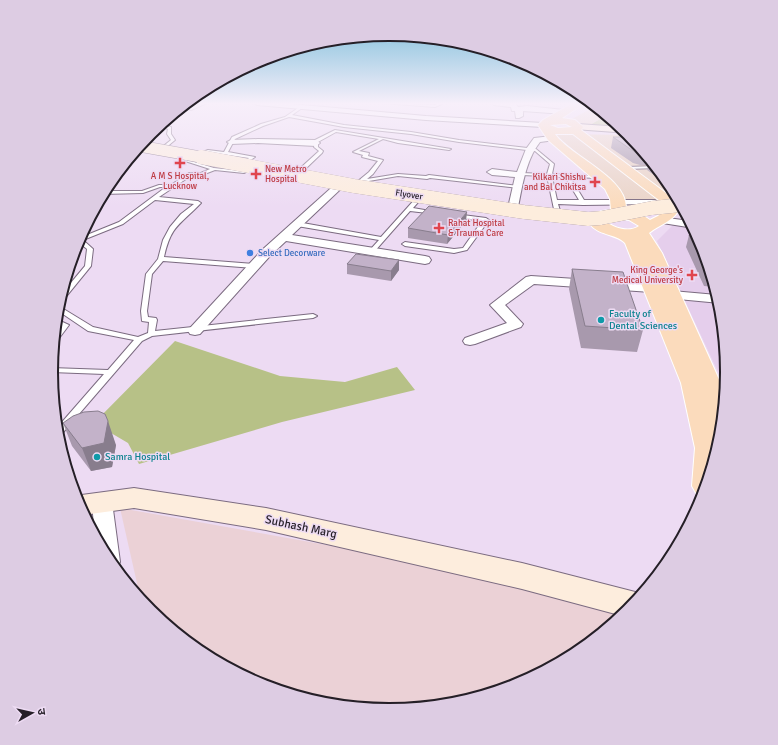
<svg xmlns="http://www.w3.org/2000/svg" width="778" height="745" viewBox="0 0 778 745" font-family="Signika,'Noto Sans Devanagari',sans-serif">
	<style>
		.commercial { fill: #ead4c7 }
		.built { fill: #e5ceec }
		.education { fill: #ebd1d6 }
		.green { fill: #b7c187 }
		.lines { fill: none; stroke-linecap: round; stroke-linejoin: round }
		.lane-casing { stroke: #7b6b80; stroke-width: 2 }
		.street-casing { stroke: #7b6b80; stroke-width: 2 }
		.secondary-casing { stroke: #7b6b80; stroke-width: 2 }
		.primary-casing { stroke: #fff; stroke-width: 2 }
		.lane { fill: #fff; fill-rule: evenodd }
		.street { fill: #fff; fill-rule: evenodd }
		.secondary { fill: #fdeddd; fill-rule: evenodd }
		.primary { fill: #fbdbbc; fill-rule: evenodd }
		.secondary-bridge-far1-casing { stroke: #7b6b80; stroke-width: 12; stroke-linecap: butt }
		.secondary-bridge-casing { stroke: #7b6b80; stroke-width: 14; stroke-linecap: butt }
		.secondary-bridge-far1 { stroke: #fdeddd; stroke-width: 11 }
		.secondary-bridge { stroke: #fdeddd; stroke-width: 14 }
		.wall { fill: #a899ad }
		.shaded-wall { fill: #887d8d }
		.building { fill: #c3b2c9; stroke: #887d8d }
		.health-dot { fill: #e0444e; stroke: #eddbf3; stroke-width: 1.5 }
		.shop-dot { fill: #3f7fe0; stroke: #eddbf3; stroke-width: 1.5 }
		.culture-dot { fill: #0f9aa8; stroke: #eddbf3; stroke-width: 1.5 }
		.labels { text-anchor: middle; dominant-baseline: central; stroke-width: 3; stroke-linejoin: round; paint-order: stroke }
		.far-health-label { font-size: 9px; fill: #be3a42; stroke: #eddbf3; text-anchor: start }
		.far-street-label { font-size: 9px; fill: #251f27; stroke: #eddbf3 }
		.far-shop-label { font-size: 9px; fill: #366cbe; stroke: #eddbf3; text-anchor: start }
		.culture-label { font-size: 10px; fill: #0d838f; stroke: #eddbf3; text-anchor: start }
		.near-street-label { font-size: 12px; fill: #251f27; stroke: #eddbf3 }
		.rim { fill: none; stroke: #251f27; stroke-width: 2 }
	</style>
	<rect width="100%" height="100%" fill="#eddbf3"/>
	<!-- commercial -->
	<path class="commercial" d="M 596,106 L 607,115 L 590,125 L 568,121 Z
		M 554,134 L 630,135 L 671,185 L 679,200 L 626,201 L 614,183 Z"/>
	<!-- built -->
	<path class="built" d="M 676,222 L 690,222 L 702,243 L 721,307 L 727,373 L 726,389 L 657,241 Z"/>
	<!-- education -->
	<path class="education" d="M 120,508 L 450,567 L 627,613 L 577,654 L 518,685 L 455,705 L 389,711 L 323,704 L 259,685 L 201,654 L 149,612 L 141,601 Z"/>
	<!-- green -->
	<path class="green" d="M 607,115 L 623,129 L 590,125 Z
		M 175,341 L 280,376 L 345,382 L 397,367 L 415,390 L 282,422 L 139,464 L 128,443 L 94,423 Z"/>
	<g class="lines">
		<defs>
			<path id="lane" d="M 202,103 L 207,103 L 191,110 L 188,109 Z
				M 383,103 L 435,105 L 439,103 L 444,103 L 435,107 Z
				M 301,106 L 302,108 L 292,115 L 344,125 L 411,132 L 459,140 L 536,149 L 554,164 L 552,174 L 601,176 L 601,178 L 599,178 L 570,177 L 584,200 L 655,200 L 658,202 L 655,204 L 583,205 L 558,204 L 561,214 L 558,216 L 555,214 L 547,176 L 521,175 L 519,174 L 521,173 L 547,174 L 550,164 L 535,151 L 459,142 L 411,134 L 344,127 L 289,117 L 263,126 L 235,139 L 228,152 L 255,157 L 242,166 L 238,165 L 249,158 L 208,152 L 197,156 L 195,155 L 208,150 L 224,152 L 232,137 L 261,124 L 285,117 ZM 552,177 L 565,177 L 579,200 L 557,200 Z
				M 161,124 L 171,127 L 171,134 L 175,140 L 163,150 L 161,150 L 161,148 L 171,140 L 167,134 L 168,129 L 159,126 Z
				M 335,130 L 451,149 L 449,150 L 398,143 L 383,139 L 359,151 L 369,153 L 368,156 L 383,160 L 373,174 L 367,179 L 398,174 L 426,176 L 429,175 L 519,186 L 521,187 L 519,188 L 430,178 L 427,179 L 398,176 L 363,182 L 356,188 L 352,188 L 352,186 L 369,172 L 378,161 L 362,157 L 363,155 L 353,152 L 379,139 L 336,132 L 318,142 L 318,147 L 323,151 L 322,153 L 300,174 L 296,174 L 296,172 L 318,152 L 319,151 L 314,147 L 315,140 Z
				M 193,157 L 195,158 L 191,161 L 214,168 L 243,171 L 252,166 L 256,167 L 244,173 L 215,170 L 202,175 L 192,175 L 159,197 L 198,201 L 201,203 C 180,225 171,225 164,257 L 254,264 L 257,266 L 254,268 L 163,261 L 152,274 L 147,311 L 148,317 L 156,318 L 157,320 L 155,331 L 313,314 L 317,316 L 313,318 L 152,336 L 142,341 L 60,436 L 57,437 L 56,429 L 104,374 L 51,372 L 51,368 L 108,370 L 134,340 L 88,331 L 57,310 L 57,305 L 93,327 L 138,337 L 148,333 L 149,322 L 142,321 L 141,311 L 146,274 L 158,259 L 163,240 L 170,227 L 181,214 L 194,204 L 155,200 L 123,224 L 83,240 L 93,249 L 91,266 L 60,304 L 57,305 L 60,296 L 85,266 L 87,249 L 77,241 L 80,236 L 82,237 L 119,222 L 166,187 L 160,187 L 143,193 L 102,194 L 104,191 L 142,191 L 159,185 L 171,185 L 189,173 L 201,173 L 210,169 L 185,161 Z
				M 655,166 L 657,168 L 627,169 L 625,168 L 627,167 Z
				M 418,197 L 421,199 L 413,208 L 436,212 L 436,214 L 410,211 L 374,252 L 372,253 L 369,251 L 379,240 L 297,226 L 294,224 L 297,222 L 381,237 L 416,198 Z
				M 455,214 L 486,218 L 489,220 L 467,250 L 454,253 L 405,246 L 402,244 L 405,242 L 454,249 L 463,248 L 482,221 L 453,217 L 453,215 Z
				M 56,319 L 69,325 L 57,341 L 54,341 L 54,334 L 61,326 L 55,323 Z"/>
			<path id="street" d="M 254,103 L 279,103 L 426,116 L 543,123 L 547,125 L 543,127 L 426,120 L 257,105 Z
				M 491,103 L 514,103 L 516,104 L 518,107 L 527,106 L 564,110 L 568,112 L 564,114 L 523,111 L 523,116 L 519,118 L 516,118 L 515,111 L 512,111 L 511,107 L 494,105 Z
				M 552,136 L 555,136 L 555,140 L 540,142 C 525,161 522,189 517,212 L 512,215 L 508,214 L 507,212 L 515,177 L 492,175 L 487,172 L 492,169 L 517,172 L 526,149 L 534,138 Z
				M 258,139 L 316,140 L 320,143 L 316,146 L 258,143 L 231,144 L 227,142 L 231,140 Z
				M 343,179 L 346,180 L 348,182 L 346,184 L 292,235 L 425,256 L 429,257 L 431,260 L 429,263 L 425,264 L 286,241 L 270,256 L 200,334 L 195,335 L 190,334 L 188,331 L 190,328 L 262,250 L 340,180 Z
				M 660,217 L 690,221 L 694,228 L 656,222 L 655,220 L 656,218 Z
				M 531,276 L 651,284 L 656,285 L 658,288 L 656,291 L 651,292 L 534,284 L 505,305 L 523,324 L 521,327 L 475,344 L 470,345 L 465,344 L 463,341 L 465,338 L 507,323 L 490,305 L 526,277 Z
				M 672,291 L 717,295 L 720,303 L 667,298 L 665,295 L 667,292 Z
				M 102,494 L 109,497 L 112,502 L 120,562 L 117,568 L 115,569 L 107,560 L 95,538 L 92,502 L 95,497 Z"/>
			<path id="secondary" d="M 578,124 L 621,127 L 629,133 L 574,129 L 573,127 L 574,125 Z
				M 134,488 L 266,508 L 522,563 L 643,594 L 623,616 L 522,589 L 266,530 L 134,508 L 83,515 L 74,496 Z"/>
			<path id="primary" d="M 573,103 L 585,103 L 562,118 L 575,120 L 583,127 L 581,130 L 678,202 L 679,210 C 671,223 660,224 649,233 L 662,253 L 725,393 L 722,428 L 715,426 L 720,443 L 704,495 L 696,493 L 692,486 L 695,448 L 681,383 L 625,243 C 615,233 598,236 589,223 L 592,216 L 602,211 L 611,210 L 610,199 L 605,189 L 548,140 L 538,125 L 543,120 ZM 566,124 L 572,127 L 558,128 L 550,125 ZM 555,134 L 573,134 L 664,204 L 665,209 L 658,216 L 650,220 L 641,214 L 626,210 C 629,178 571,157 555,134 ZM 610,218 L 629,220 L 639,226 C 629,233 614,228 605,221 Z"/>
		</defs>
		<!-- lane casing -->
		<use href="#lane" class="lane-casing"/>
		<!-- street casing -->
		<use href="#street" class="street-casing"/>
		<!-- secondary casing -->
		<use href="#secondary" class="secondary-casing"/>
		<!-- primary casing -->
		<use href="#primary" class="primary-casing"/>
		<!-- lane -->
		<use href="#lane" class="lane"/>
		<!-- street -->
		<use href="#street" class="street"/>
		<!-- secondary -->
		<use href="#secondary" class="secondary"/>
		<!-- primary -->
		<use href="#primary" class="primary"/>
		<defs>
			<path id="secondary-bridge-far1" d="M 139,146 L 206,158"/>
			<path id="secondary-bridge" d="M 201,157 L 354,186 L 524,212 L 588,219 L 601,218 L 652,208 L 682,205"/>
		</defs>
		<!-- secondary-bridge-far1 casing -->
		<use href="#secondary-bridge-far1" class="secondary-bridge-far1-casing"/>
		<!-- secondary-bridge casing -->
		<use href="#secondary-bridge" class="secondary-bridge-casing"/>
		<!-- secondary-bridge-far1 -->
		<use href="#secondary-bridge-far1" class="secondary-bridge-far1"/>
		<!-- secondary-bridge -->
		<use href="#secondary-bridge" class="secondary-bridge"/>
	</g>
	<!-- wall -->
	<path class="wall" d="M 613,137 L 631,137 L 670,184 L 668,185 L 647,170 L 648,165 L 640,165 L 633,163 L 611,148 Z
		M 466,221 L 447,244 L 408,238 L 408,228 Z
		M 689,235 L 702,243 L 715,287 L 704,286 L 686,247 Z
		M 399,260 L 399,270 L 391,281 L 347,274 L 347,264 Z
		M 572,269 L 643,330 L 637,352 L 581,348 L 569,289 Z
		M 63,423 L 116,445 L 112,467 L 91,471 L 72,446 Z"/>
	<!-- shaded-wall -->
	<path class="shaded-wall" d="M 467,212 L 466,221 L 447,244 L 448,235 Z
		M 399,260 L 399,270 L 391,281 L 391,271 Z
		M 108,421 L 116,445 L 112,467 L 91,471 L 82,448 Z"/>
	<!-- building -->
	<path class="building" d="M 613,137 L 631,137 L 646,154 L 642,154 L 636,153 Z
		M 429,206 L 467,212 L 448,235 L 408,228 Z
		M 689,235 L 698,236 L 702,243 L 711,274 L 708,273 Z
		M 356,254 L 399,260 L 391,271 L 347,264 Z
		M 572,269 L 623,272 L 643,330 L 585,326 Z
		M 98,411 L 105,414 L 108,421 L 104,443 L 82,448 L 63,423 L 73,416 L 84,412 Z"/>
	<!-- sky -->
	<linearGradient id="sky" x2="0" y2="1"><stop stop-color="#67b5d5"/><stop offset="0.5" stop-color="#f7effa"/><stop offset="1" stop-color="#f7effa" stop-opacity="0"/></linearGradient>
	<rect width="778" height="207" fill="url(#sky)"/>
	<!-- markers -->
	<g class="health-dot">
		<path d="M178 157h4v4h4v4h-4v4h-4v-4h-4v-4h4z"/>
		<path d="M254 168h4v4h4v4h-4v4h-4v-4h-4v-4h4z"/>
		<path d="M593 176h4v4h4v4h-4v4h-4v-4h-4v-4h4z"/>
		<path d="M437 222h4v4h4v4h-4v4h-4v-4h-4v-4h4z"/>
		<path d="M690 269h4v4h4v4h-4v4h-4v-4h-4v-4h4z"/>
	</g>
	<circle class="shop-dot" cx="250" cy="253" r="4"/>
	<g class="culture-dot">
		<circle cx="601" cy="320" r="4"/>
		<circle cx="97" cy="457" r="4"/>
	</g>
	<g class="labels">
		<!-- far-health labels -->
		<g class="far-health-label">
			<text x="265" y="169">New Metro<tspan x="265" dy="10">Hospital</tspan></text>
			<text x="180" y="176" text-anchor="middle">A M S Hospital,<tspan x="180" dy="10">Lucknow</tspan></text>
			<text x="586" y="177" text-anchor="end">Kilkari Shishu<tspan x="586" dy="10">and Bal Chikitsa</tspan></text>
			<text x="448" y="223">Rahat Hospital<tspan x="448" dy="10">&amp; Trauma Care</tspan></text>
			<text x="683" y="270" text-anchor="end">King George's<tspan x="683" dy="10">Medical University</tspan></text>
		</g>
		<!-- far-street labels -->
		<g class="far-street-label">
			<text transform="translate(409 195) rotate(9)">Flyover</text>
		</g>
		<!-- far-shop labels -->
		<g class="far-shop-label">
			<text x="258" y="253">Select Decorware</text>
		</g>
		<!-- culture labels -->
		<g class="culture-label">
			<text x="609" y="314">Faculty of<tspan x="609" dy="12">Dental Sciences</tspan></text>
			<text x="105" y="457">Samra Hospital</text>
		</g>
		<!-- near-street labels -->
		<g class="near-street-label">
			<text transform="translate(301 527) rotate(12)">Subhash Marg</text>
		</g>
	</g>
	<!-- crop -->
	<path d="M0 0H778V745H0ZM58 372a331 331 0 1 1 662 0a331 331 0 1 1-662 0Z" fill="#ddcce3" fill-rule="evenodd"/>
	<path class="rim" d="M58 372a331 331 0 1 1 662 0a331 331 0 1 1-662 0Z"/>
	<!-- north arrow -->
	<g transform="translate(32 713) rotate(82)" stroke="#eddbf3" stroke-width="3" paint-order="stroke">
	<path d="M0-3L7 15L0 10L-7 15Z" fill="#251f27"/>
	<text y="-6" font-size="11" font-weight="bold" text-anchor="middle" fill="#251f27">उ</text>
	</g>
</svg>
